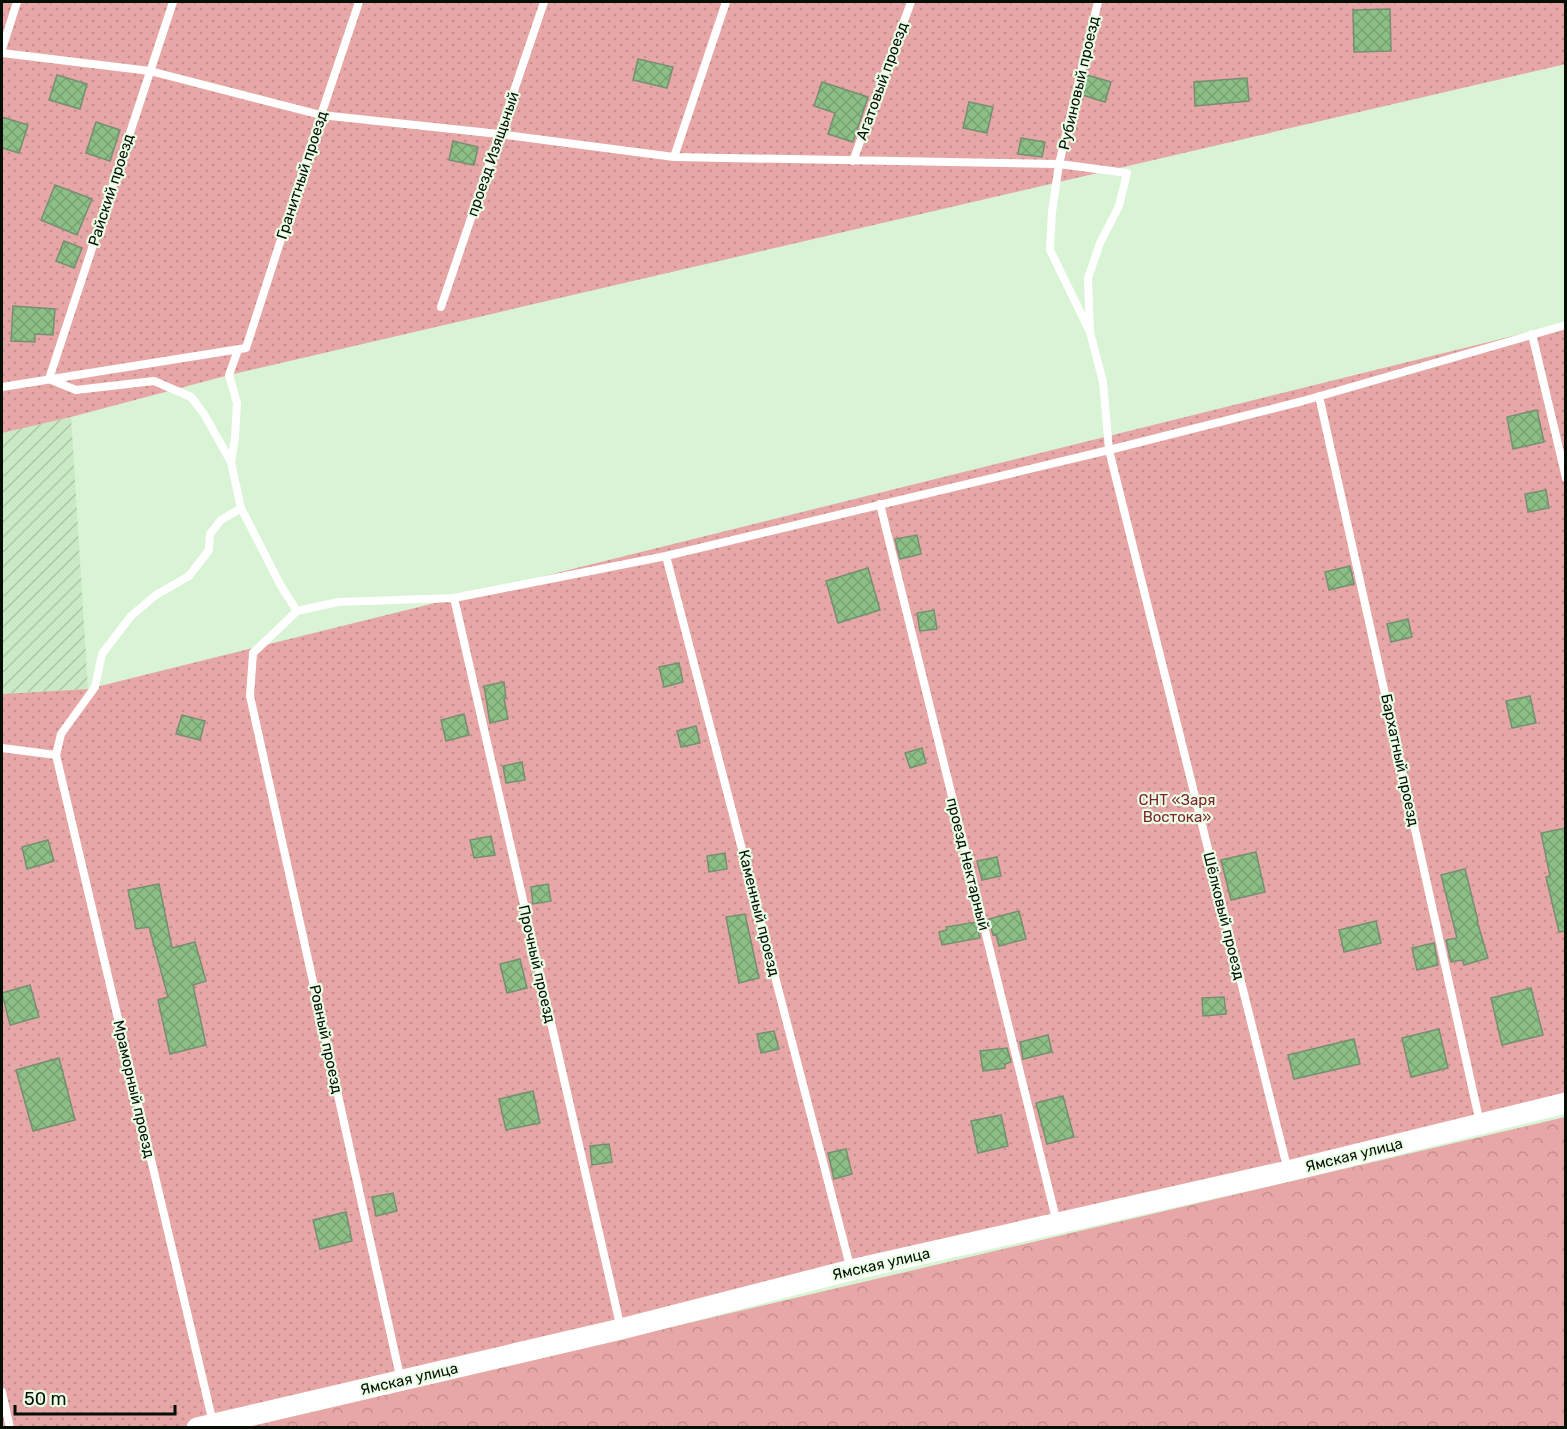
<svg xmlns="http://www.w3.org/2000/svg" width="1567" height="1429" viewBox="0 0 1567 1429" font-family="Rubik,sans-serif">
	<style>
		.industrial { fill: url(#industrial-furrows) }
		.forest { fill: url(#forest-crowns) }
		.garden { fill: url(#garden-dots) }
		.building { fill: url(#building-cross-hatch); stroke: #778e73; stroke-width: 1.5 }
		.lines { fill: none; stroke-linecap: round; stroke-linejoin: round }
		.service { stroke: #fff; stroke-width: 8 }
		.tertiary { stroke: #fff; stroke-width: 21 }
		.labels { text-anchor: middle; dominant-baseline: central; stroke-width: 4.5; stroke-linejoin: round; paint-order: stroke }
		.street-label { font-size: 15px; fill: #060f06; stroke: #eaffe6 }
		.park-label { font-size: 15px; fill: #7e212a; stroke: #eaffe6 }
	</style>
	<defs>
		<pattern id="industrial-furrows" width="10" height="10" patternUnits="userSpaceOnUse" patternTransform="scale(1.5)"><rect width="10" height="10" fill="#cae9c5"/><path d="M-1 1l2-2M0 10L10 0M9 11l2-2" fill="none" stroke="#acc7a8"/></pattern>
		<pattern id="forest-crowns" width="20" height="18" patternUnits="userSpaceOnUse" patternTransform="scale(1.5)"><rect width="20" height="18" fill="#e6a7a6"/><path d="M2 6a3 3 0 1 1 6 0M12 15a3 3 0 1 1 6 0" fill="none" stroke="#c48f8d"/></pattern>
		<pattern id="garden-dots" width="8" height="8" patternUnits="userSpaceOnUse" patternTransform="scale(1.5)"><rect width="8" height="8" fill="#e6a7a6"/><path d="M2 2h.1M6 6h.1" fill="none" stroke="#c48f8d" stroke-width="1.8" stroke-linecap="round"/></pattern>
		<pattern id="building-cross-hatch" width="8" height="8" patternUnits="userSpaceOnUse" patternTransform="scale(1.5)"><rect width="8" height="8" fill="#8cbf85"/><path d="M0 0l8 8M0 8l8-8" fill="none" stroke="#77a371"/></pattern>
	</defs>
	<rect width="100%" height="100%" fill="#d9f3d5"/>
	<!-- industrial -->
	<path class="industrial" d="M 71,417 L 88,689 L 2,694 L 2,433 Z"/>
	<!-- forest -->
	<path class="forest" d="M 1565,1117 L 1565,1427 L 246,1427 Z"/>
	<!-- garden -->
	<path class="garden" d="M 2,2 L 1565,2 L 1566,64 L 229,375 L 71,417 L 2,433 Z
		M 1565,323 L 1565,1103 L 197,1427 L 2,1428 L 2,694 L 88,689 Z"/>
	<!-- building -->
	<path class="building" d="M 1390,9 L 1391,51 L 1354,52 L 1353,10 Z
		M 638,59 L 673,67 L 667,88 L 633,80 Z
		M 57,75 L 87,84 L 80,109 L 49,100 Z
		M 1087,75 L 1111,82 L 1105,102 L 1082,95 Z
		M 1247,78 L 1249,101 L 1195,106 L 1194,82 Z
		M 822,82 L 868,97 L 853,142 L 828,134 L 835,113 L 814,106 Z
		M 969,102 L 993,107 L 987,133 L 963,128 Z
		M 2,117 L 28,125 L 19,153 L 2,148 Z
		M 96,122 L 120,130 L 110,161 L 86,153 Z
		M 1021,138 L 1045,142 L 1042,157 L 1018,154 Z
		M 453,141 L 478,147 L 474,165 L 449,160 Z
		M 55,185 L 92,199 L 77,235 L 41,220 Z
		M 64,241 L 82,248 L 74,268 L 56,261 Z
		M 13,306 L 55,309 L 53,335 L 35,334 L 35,342 L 11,341 Z
		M 1537,410 L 1544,442 L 1513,449 L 1507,417 Z
		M 1546,490 L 1549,508 L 1528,512 L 1525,494 Z
		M 917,535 L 921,554 L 900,559 L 895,539 Z
		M 1350,566 L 1354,584 L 1329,590 L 1325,572 Z
		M 868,568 L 880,610 L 838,623 L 826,581 Z
		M 934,610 L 937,629 L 920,631 L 917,613 Z
		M 1408,619 L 1412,637 L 1391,642 L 1387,624 Z
		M 679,663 L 683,682 L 664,687 L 659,667 Z
		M 504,682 L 506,698 L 504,699 L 508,719 L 490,723 L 484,686 Z
		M 1530,696 L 1536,723 L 1512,728 L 1506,701 Z
		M 464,714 L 469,735 L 446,741 L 441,720 Z
		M 182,715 L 205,721 L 200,740 L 176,734 Z
		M 696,726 L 700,743 L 681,747 L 677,731 Z
		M 922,748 L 926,763 L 910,768 L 905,753 Z
		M 522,762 L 525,780 L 506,783 L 503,766 Z
		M 1566,828 L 1566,931 L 1559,932 L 1546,877 L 1550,876 L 1541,833 Z
		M 491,836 L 495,855 L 474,858 L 470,840 Z
		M 48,840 L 54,861 L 27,869 L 22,847 Z
		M 1256,852 L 1265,892 L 1231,900 L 1221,860 Z
		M 725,853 L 727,869 L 709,872 L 707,856 Z
		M 997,857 L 1001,876 L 982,880 L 977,861 Z
		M 1465,869 L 1478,921 L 1477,921 L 1488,958 L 1464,965 L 1462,960 L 1451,962 L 1446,940 L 1457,938 L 1441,875 Z
		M 159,884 L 172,948 L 195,942 L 206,981 L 193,985 L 206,1045 L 170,1054 L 158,1000 L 168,997 L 149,927 L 136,929 L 128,890 Z
		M 548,884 L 551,901 L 533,904 L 531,887 Z
		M 1019,911 L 1026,939 L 999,946 L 996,934 L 993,935 L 989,919 Z
		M 745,914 L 759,978 L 739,983 L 726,917 Z
		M 1376,921 L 1381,943 L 1344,952 L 1339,930 Z
		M 976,922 L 980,938 L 942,945 L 939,932 L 947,930 L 946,927 Z
		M 1434,943 L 1438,965 L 1417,970 L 1412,948 Z
		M 520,959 L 527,988 L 507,993 L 500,964 Z
		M 30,985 L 39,1017 L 10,1025 L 2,993 Z
		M 1531,988 L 1543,1035 L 1502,1045 L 1491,998 Z
		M 1224,997 L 1226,1014 L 1203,1016 L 1202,998 Z
		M 1439,1029 L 1448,1068 L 1411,1077 L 1402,1038 Z
		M 774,1031 L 779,1049 L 761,1053 L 757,1034 Z
		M 1048,1035 L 1052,1052 L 1023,1059 L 1020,1042 Z
		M 1354,1039 L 1360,1064 L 1294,1079 L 1288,1055 Z
		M 1007,1048 L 1011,1062 L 1005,1064 L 1005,1068 L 983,1071 L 980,1051 Z
		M 59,1058 L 75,1120 L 33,1131 L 16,1070 Z
		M 533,1091 L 540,1123 L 506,1130 L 499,1099 Z
		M 1063,1096 L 1074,1137 L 1047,1144 L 1036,1103 Z
		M 1001,1115 L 1008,1146 L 978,1153 L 971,1121 Z
		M 609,1144 L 612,1162 L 592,1165 L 590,1146 Z
		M 846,1149 L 852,1174 L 834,1179 L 828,1153 Z
		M 393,1193 L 397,1211 L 376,1216 L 372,1197 Z
		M 346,1212 L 352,1241 L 320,1249 L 313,1220 Z"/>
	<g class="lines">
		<!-- service -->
		<path class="service" d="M 173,2 L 49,379 L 76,390 L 154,381 L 191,397 L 204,414 L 231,462
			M 1098,2 L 1059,164 L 1052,212 L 1050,250 L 1090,332 L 1103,382 L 1109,450 L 1288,1171
			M 2,49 L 17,2
			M 2,53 L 150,71 L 321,115 L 499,134 L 674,157 L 1059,164 L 1127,173 L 1119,206 L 1100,243 L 1088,278 L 1090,332
			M 674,157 L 726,2
			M 853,161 L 911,2
			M 441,307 L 544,2
			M 1532,334 L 1566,478
			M 238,350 L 229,375 L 237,403 L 235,438 L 231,462 L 241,508 L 281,586 L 297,611
			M 2,387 L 246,348 L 321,115 L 359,2
			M 1319,396 L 1480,1123
			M 880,504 L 1057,1223
			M 666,556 L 851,1270
			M 454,598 L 621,1329
			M 2,748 L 56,755
			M 401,1381 L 250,696 L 253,653 L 297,611 L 338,602 L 454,598 L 666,556 L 1109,450 L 1303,401 L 1566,325
			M 2,1392 L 10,1428
			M 213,1423 L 56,755 L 61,734 L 95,687 L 102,654 L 131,616 L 156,595 L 189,576 L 209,550 L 210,534 L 221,520 L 241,508"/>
		<!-- tertiary -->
		<path class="tertiary" d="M 197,1428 L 621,1329 L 851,1270 L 1288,1171 L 1566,1103"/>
	</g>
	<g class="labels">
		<!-- street labels -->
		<g class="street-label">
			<text transform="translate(882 81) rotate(-70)">Агатовый проезд</text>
			<text transform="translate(1079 83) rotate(-77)">Рубиновый проезд</text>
			<text transform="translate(493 154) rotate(-71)">проезд Изящьный</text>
			<text transform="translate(302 175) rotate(-72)">Гранитный проезд</text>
			<text transform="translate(111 190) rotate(-72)">Райский проезд</text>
			<text transform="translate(1400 760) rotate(78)">Бархатный проезд</text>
			<text transform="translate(968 864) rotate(76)">проезд Нектарный</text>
			<text transform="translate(759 913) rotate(76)">Каменный проезд</text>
			<text transform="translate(1224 916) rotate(76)">Шёлковый проезд</text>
			<text transform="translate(537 964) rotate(77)">Прочный проезд</text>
			<text transform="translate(326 1039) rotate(78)">Ровный проезд</text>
			<text transform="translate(134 1089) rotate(77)">Мраморный проезд</text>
			<text transform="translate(1354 1155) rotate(-14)">Ямская улица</text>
			<text transform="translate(881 1264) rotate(-13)">Ямская улица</text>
			<text transform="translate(409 1379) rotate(-13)">Ямская улица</text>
		</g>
		<!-- park labels -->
		<g class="park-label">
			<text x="1177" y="800">СНТ «Заря<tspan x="1177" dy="17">Востока»</tspan></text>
		</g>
	</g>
	<!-- border -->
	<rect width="1567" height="1429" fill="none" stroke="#060f06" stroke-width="6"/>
	<!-- scale -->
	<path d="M15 1405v9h160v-9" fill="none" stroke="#060f06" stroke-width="3"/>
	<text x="24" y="1405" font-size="18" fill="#060f06" stroke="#eaffe6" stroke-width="4.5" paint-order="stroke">50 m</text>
</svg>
